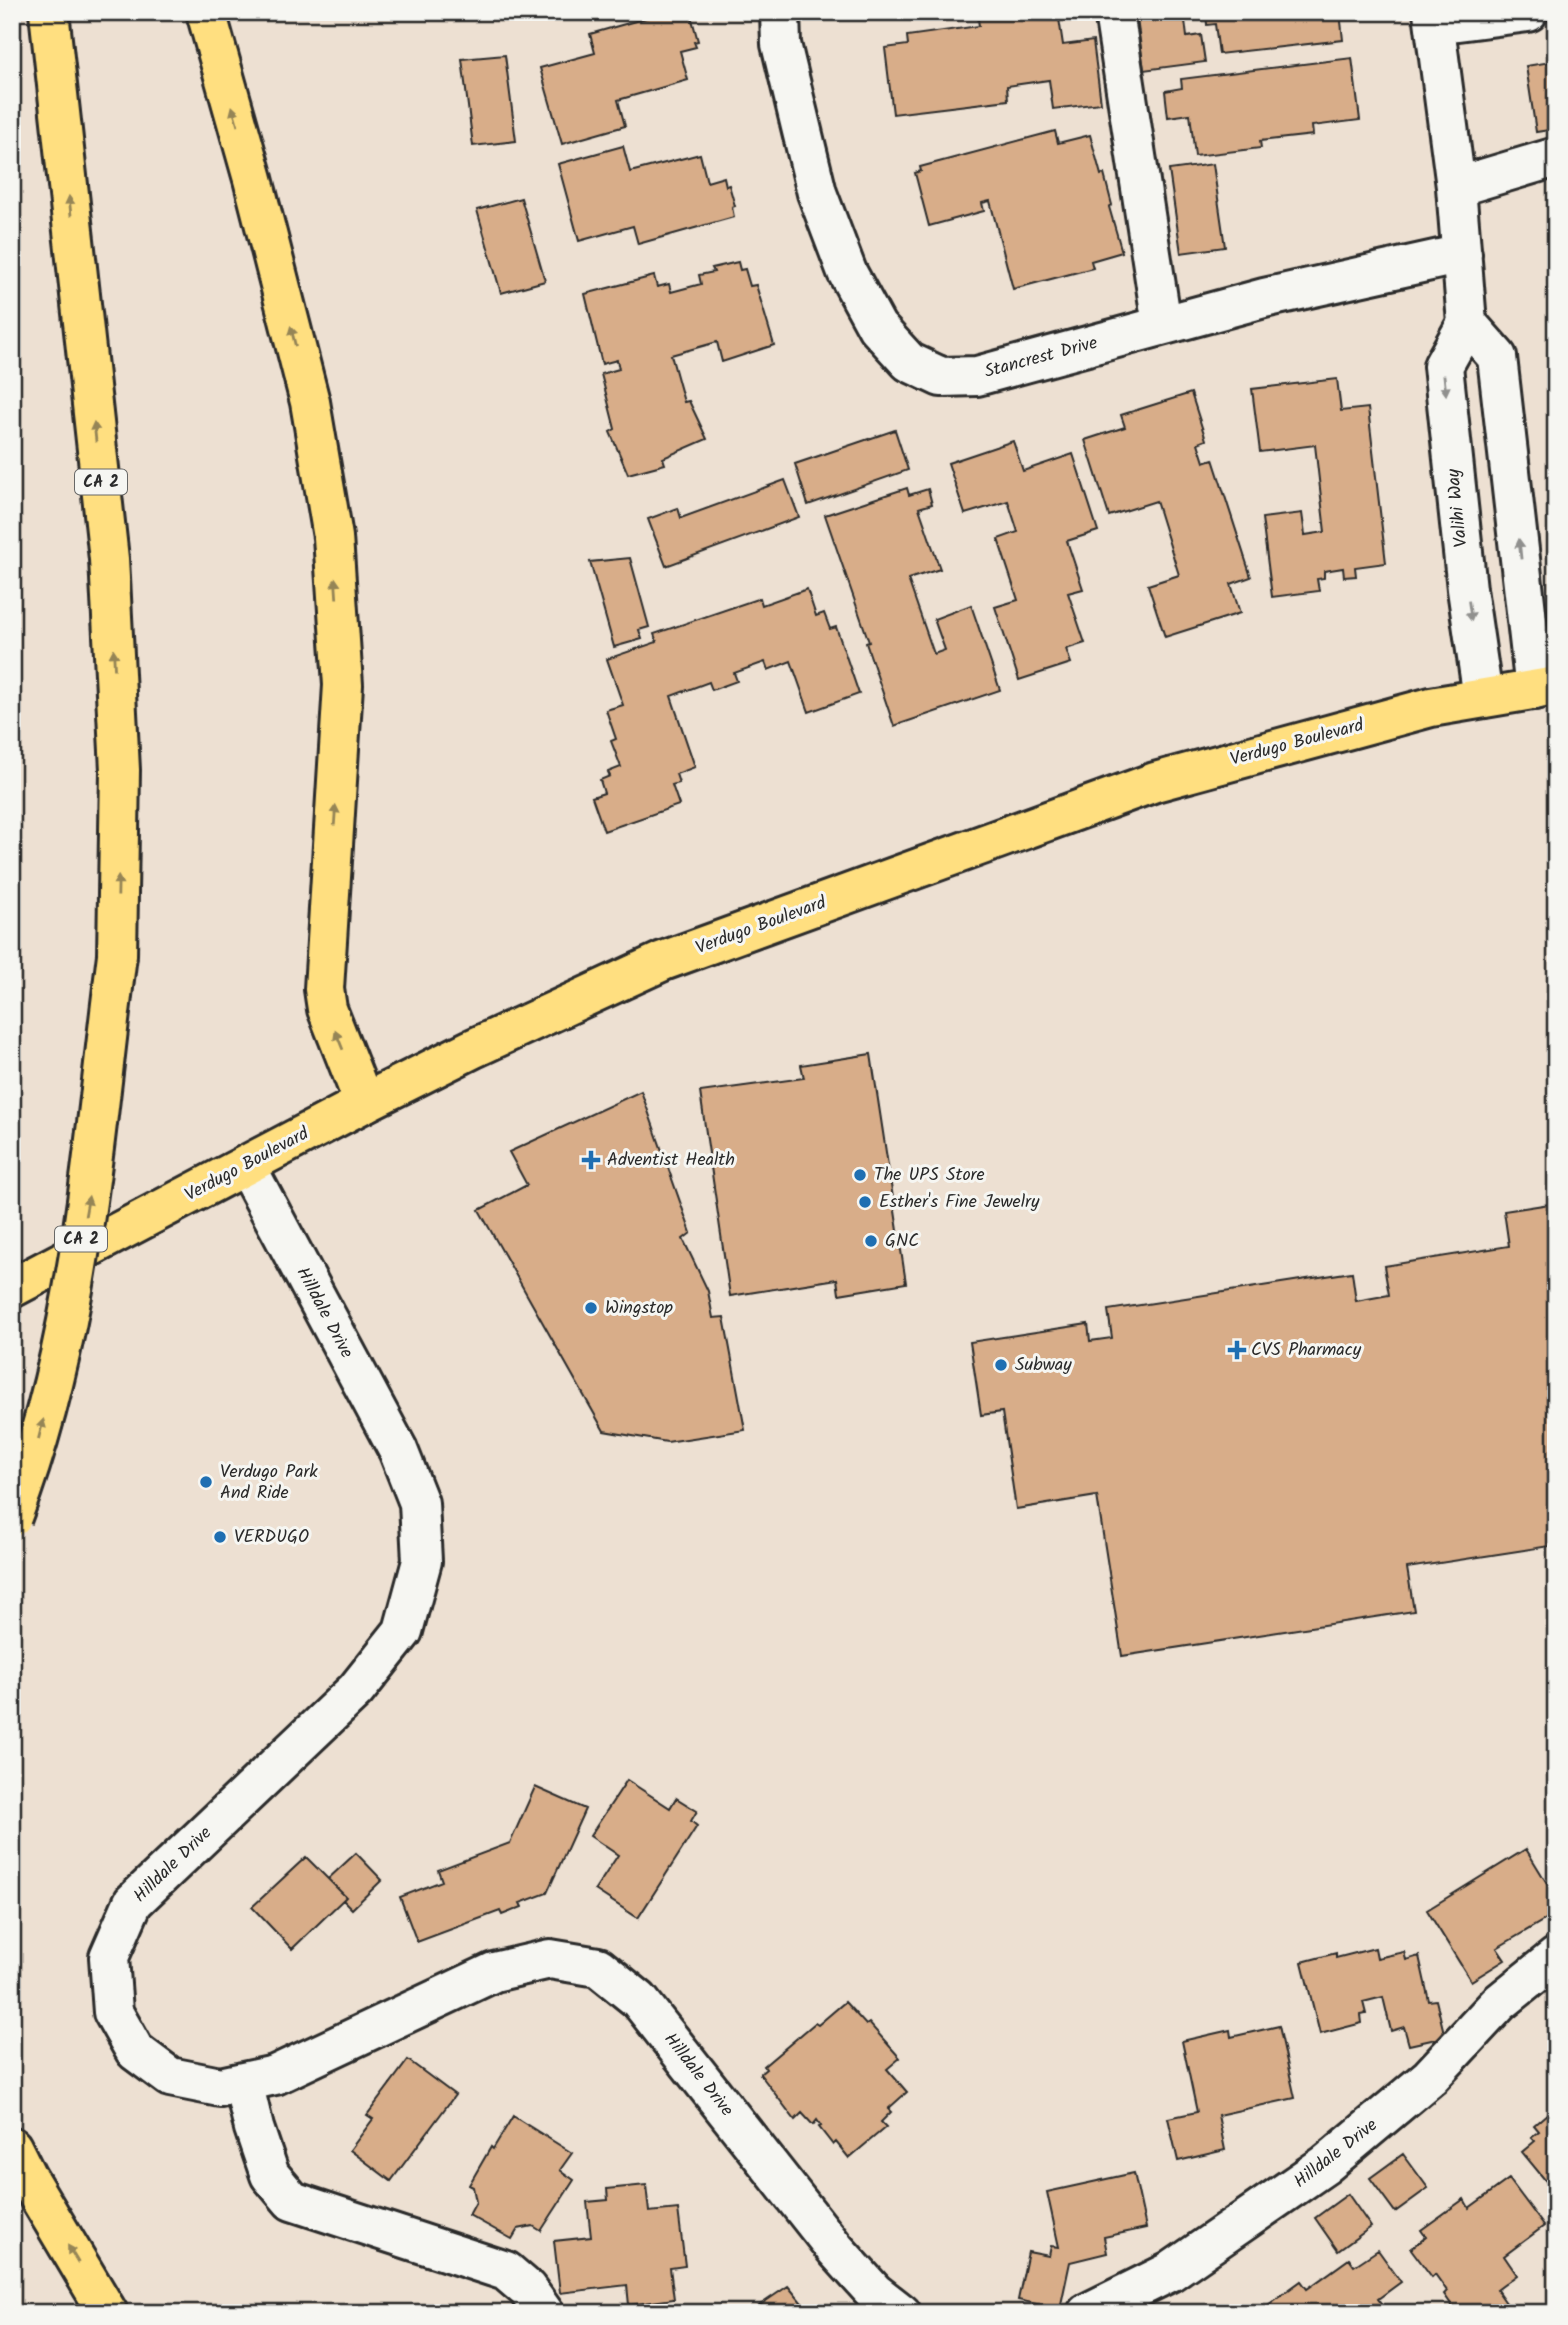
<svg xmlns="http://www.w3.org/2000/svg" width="1568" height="2325" viewBox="0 0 1568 2325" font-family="Kalam,sans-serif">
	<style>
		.building { fill: #d8ad89; stroke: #2b2b2b; stroke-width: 2 }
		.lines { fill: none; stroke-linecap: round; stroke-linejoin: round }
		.minor-casing { stroke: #2b2b2b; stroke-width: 44 }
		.major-casing { stroke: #2b2b2b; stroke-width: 44 }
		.highway-casing { stroke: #2b2b2b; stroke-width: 44 }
		.minor { stroke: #f6f6f2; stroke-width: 38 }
		.major { stroke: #ffdf80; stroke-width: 38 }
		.highway { stroke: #ffdf80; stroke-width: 38 }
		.highway-bridge-casing { stroke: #2b2b2b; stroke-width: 44; stroke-linecap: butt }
		.highway-bridge { stroke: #ffdf80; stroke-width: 38 }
		.oneway { fill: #958556 }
		.oneway2 { fill: #90908e }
		.poi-dot { fill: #1f6fb2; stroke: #f6f6f2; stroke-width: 2.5 }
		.labels { text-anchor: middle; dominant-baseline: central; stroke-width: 6; stroke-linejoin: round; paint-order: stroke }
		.shield { fill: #f6f6f2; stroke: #686867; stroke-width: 2 }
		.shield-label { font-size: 16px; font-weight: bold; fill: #2b2b2b }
		.street-label { font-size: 18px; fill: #2b2b2b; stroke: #f6f6f2 }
		.poi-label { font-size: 18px; fill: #2b2b2b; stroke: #f6f6f2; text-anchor: start }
	</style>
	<rect width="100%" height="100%" fill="#ede0d2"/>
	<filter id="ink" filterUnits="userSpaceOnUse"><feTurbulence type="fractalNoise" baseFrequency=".0143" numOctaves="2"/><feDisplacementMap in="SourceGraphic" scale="14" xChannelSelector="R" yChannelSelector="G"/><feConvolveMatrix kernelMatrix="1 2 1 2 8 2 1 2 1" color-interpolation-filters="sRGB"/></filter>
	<g filter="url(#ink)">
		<!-- building -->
		<path class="building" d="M 667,12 L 690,12 L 698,41 L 694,42 L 696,47 L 680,51 L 688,80 L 618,100 L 625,126 L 562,144 L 540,68 L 595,53 L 590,34 Z
			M 977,12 L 1058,12 L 1063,45 L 1093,41 L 1101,103 L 1053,109 L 1049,80 L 1007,86 L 1008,100 L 893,114 L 885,48 L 908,45 L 907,36 L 979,26 Z
			M 1136,12 L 1184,12 L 1187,37 L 1201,35 L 1205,62 L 1144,70 Z
			M 1206,12 L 1340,12 L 1343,40 L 1219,54 L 1215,24 L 1207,25 Z
			M 1556,50 L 1556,129 L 1536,132 L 1526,66 L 1551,62 L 1550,51 Z
			M 505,55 L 516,141 L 473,146 L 462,59 Z
			M 1352,58 L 1360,120 L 1312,126 L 1313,135 L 1260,141 L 1261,148 L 1195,156 L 1190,114 L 1168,117 L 1165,91 L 1182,88 L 1181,79 Z
			M 1055,131 L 1058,143 L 1090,135 L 1101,175 L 1104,174 L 1112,205 L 1109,207 L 1122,252 L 1091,261 L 1093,268 L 1013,289 L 990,201 L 982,203 L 984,211 L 929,226 L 915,173 L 921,171 L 920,167 Z
			M 623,146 L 630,172 L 700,154 L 707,182 L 724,177 L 726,186 L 729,185 L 735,206 L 732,207 L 734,217 L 638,244 L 633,226 L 579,241 L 558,164 Z
			M 1213,164 L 1225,247 L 1181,253 L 1169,170 Z
			M 521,198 L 545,281 L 501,293 L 477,210 Z
			M 738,262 L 740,270 L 745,269 L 750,286 L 756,285 L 774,345 L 722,362 L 717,342 L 671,355 L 684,402 L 689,401 L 707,439 L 663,458 L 665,464 L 628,474 L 610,432 L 615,429 L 601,374 L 619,369 L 617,360 L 602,364 L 585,294 L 654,276 L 657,287 L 669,284 L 671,292 L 701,284 L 699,275 L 714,272 L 712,268 Z
			M 1337,379 L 1341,411 L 1368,408 L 1386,563 L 1355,567 L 1356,576 L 1344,577 L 1343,568 L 1324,571 L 1324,578 L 1317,579 L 1319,591 L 1272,597 L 1262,518 L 1302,513 L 1305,535 L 1325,532 L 1315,445 L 1260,452 L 1252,389 Z
			M 1191,393 L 1206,440 L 1198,443 L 1204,462 L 1213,459 L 1251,577 L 1231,584 L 1240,613 L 1165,637 L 1148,585 L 1179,575 L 1156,501 L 1109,516 L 1085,440 L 1125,427 L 1121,415 Z
			M 895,430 L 908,470 L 808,505 L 795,464 Z
			M 1013,441 L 1023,471 L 1073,454 L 1098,531 L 1067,541 L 1083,589 L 1068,593 L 1085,643 L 1066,649 L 1071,663 L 1019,680 L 995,607 L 1018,600 L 998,539 L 1018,532 L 1008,501 L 965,514 L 948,463 Z
			M 785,480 L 799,517 L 666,566 L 648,519 L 678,508 L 681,518 Z
			M 907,488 L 909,495 L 928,489 L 932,504 L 919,508 L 940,569 L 908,579 L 934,654 L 945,650 L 934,619 L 971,605 L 1000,690 L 894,726 L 866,643 L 869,642 L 825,515 Z
			M 630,558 L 649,627 L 639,630 L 642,639 L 614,647 L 590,562 Z
			M 807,589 L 816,616 L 824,613 L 830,629 L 836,627 L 859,694 L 809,712 L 791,661 L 768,670 L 765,662 L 734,673 L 737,681 L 712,690 L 709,682 L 671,696 L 695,767 L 676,774 L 679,783 L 672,785 L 679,805 L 604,831 L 592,797 L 604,793 L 600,780 L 610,776 L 608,772 L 621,767 L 611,741 L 616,739 L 606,710 L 623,705 L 607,659 L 657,642 L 654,634 L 760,598 L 762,605 Z
			M 871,1054 L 906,1283 L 839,1294 L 837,1279 L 730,1296 L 700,1092 L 804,1078 L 801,1065 Z
			M 641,1091 L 691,1233 L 683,1239 L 708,1291 L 713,1318 L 724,1317 L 745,1430 L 667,1442 L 604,1431 L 479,1210 L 527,1185 L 509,1152 Z
			M 1556,1203 L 1556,1545 L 1407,1568 L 1414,1611 L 1122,1656 L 1097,1496 L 1016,1509 L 1002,1412 L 981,1415 L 970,1342 L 1088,1324 L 1090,1341 L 1112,1338 L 1108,1310 L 1352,1272 L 1356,1301 L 1389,1295 L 1384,1266 L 1509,1246 L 1504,1211 Z
			M 627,1780 L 670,1808 L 676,1798 L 697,1811 L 691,1821 L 697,1826 L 638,1918 L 595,1890 L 618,1855 L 590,1836 Z
			M 535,1787 L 585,1809 L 547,1893 L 520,1903 L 522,1907 L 502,1915 L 500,1911 L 417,1942 L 400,1897 L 442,1881 L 438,1870 L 510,1843 Z
			M 1526,1849 L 1556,1898 L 1556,1913 L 1497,1948 L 1505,1960 L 1471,1981 L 1427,1910 Z
			M 356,1853 L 382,1880 L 352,1909 L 343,1900 L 346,1897 L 328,1879 Z
			M 306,1857 L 346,1897 L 292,1949 L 252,1907 Z
			M 1375,1948 L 1377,1958 L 1404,1952 L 1406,1960 L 1419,1956 L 1429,2001 L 1436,2000 L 1445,2037 L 1409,2045 L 1404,2027 L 1391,2031 L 1383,1997 L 1363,2002 L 1366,2014 L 1361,2015 L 1362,2023 L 1320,2034 L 1302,1962 L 1336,1953 L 1336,1958 Z
			M 845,2002 L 866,2025 L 869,2023 L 900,2058 L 887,2069 L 907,2092 L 888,2109 L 891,2112 L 881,2122 L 886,2127 L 849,2158 L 836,2142 L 833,2145 L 819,2127 L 821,2126 L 817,2120 L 813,2125 L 802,2113 L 795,2120 L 760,2074 L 766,2069 L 764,2066 L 815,2023 L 818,2025 Z
			M 1279,2026 L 1295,2098 L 1218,2115 L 1225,2150 L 1178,2161 L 1168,2118 L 1197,2112 L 1182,2041 L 1230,2030 L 1231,2037 Z
			M 408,2060 L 455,2095 L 391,2181 L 350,2150 L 373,2119 L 367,2115 Z
			M 1555,2107 L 1556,2181 L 1550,2186 L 1522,2152 L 1535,2141 L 1531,2137 L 1539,2131 L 1534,2125 Z
			M 513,2116 L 572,2153 L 560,2170 L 574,2180 L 541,2231 L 533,2226 L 518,2229 L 512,2239 L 469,2215 L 476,2202 L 473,2187 L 469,2185 L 491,2147 L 493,2149 Z
			M 1403,2154 L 1428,2188 L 1395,2212 L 1370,2178 Z
			M 1134,2173 L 1146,2228 L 1104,2237 L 1107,2253 L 1070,2262 L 1060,2309 L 1018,2300 L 1028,2252 L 1049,2256 L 1051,2246 L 1059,2247 L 1047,2192 Z
			M 1509,2179 L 1544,2226 L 1504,2256 L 1517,2275 L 1497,2290 L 1513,2313 L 1465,2313 L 1460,2307 L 1455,2310 L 1444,2294 L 1447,2291 L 1435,2274 L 1432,2277 L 1411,2249 L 1426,2237 L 1421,2230 L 1464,2199 L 1469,2208 Z
			M 646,2185 L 649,2212 L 678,2209 L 685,2266 L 670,2268 L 674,2299 L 629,2305 L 627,2285 L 560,2293 L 554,2241 L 591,2237 L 587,2202 L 608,2200 L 607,2189 Z
			M 1348,2194 L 1371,2227 L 1338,2251 L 1315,2218 Z
			M 1378,2250 L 1401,2282 L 1378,2299 L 1387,2311 L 1384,2313 L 1268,2313 L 1265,2307 L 1301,2281 L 1307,2289 L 1349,2259 L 1354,2266 Z
			M 788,2286 L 810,2313 L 757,2313 L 756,2309 L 760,2305 Z"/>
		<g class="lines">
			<defs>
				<path id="minor" d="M 780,12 L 781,44 L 817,193 L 847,272 L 877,327 L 909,362 L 941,377 L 977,376 L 1264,298 L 1462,254
					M 1114,12 L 1162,325
					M 1433,12 L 1456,187 L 1467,323 L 1443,366 L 1467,589 L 1483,698
					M 1435,24 L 1528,12
					M 1456,187 L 1556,157
					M 1467,323 L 1497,357 L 1535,690
					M 246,1166 L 398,1450 L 419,1503 L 422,1561 L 403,1631 L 356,1690 L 133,1902 L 109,1957 L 113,2012 L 135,2051 L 170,2077 L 220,2087 L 275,2075 L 494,1972 L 550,1959 L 598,1967 L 639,2000 L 836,2250 L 874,2292 L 901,2313
					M 243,2082 L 254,2128 L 270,2175 L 292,2201 L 506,2271 L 527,2289 L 544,2313
					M 1087,2313 L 1170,2272 L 1325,2165 L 1430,2077 L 1499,2003 L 1556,1957"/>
				<path id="major" d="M 12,1288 L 364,1103 L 472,1049 L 663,961 L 1155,782 L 1431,707 L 1556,686"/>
				<path id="highway" d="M 49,12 L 109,559 L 120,770 L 117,955
					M 206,12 L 253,179 L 310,402 L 333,537 L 343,685 L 324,989 L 327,1009 L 364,1103
					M 12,2147 L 27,2177 L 108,2313"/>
			</defs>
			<!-- minor casing -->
			<use href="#minor" class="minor-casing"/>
			<!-- major casing -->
			<use href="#major" class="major-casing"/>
			<!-- highway casing -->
			<use href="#highway" class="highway-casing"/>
			<!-- minor -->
			<use href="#minor" class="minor"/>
			<!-- major -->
			<use href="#major" class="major"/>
			<!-- highway -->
			<use href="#highway" class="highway"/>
			<defs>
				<path id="highway-bridge" d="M 12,1517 C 81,1338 93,1143 117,955"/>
			</defs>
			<!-- highway-bridge casing -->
			<use href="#highway-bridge" class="highway-bridge-casing"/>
			<!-- highway-bridge -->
			<use href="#highway-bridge" class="highway-bridge"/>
		</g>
		<!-- one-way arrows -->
		<defs><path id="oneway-solid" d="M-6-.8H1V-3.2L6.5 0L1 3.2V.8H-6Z" transform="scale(1.75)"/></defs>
		<g class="oneway">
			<use href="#oneway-solid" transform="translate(235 116) rotate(-106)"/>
			<use href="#oneway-solid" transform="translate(70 206) rotate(-96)"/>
			<use href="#oneway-solid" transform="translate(293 336) rotate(-104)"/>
			<use href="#oneway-solid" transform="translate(95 432) rotate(-96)"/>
			<use href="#oneway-solid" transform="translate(336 588) rotate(-94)"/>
			<use href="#oneway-solid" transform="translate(114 659) rotate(-93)"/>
			<use href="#oneway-solid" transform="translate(335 815) rotate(-86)"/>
			<use href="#oneway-solid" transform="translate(118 886) rotate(-89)"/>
			<use href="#oneway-solid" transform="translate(339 1040) rotate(-112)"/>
			<use href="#oneway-solid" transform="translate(87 1206) rotate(-80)"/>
			<use href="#oneway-solid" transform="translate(41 1429) rotate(-76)"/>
			<use href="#oneway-solid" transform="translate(73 2254) rotate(-121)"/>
		</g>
		<g class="oneway2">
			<use href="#oneway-solid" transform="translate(1445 385) rotate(84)"/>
			<use href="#oneway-solid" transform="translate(1520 549) rotate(-96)"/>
			<use href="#oneway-solid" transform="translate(1470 611) rotate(82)"/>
		</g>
	</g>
	<!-- markers -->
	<g class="poi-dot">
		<path d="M587.5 1149.5h7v7h7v7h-7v7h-7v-7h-7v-7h7z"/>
		<circle cx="860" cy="1175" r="7"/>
		<circle cx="865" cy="1202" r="7"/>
		<circle cx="871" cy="1241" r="7"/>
		<circle cx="591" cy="1308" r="7"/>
		<path d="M1233.5 1339.5h7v7h7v7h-7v7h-7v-7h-7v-7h7z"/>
		<circle cx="1001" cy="1365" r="7"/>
		<circle cx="206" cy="1482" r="7"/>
		<circle cx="220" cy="1537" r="7"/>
	</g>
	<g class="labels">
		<!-- shield labels -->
		<g class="shield">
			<rect x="75" y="469.5" width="52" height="25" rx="5"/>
			<rect x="55" y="1226.5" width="52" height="25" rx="5"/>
		</g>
		<g class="shield-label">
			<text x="101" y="482">CA 2</text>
			<text x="81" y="1239">CA 2</text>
		</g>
		<!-- street labels -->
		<g class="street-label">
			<text transform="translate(1041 358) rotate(-15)">Stancrest Drive</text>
			<text transform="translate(1458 508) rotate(-96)">Valihi Way</text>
			<text transform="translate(1297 743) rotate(-15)">Verdugo Boulevard</text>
			<text transform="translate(761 926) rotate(-20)">Verdugo Boulevard</text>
			<text transform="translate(247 1165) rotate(-28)">Verdugo Boulevard</text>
			<text transform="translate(324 1313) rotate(62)">Hilldale Drive</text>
			<text transform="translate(173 1865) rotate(-44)">Hilldale Drive</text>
			<text transform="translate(698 2075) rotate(52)">Hilldale Drive</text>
			<text transform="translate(1336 2154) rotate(-38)">Hilldale Drive</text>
		</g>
		<!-- poi labels -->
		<g class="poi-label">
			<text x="607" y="1160">Adventist Health</text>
			<text x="874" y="1175">The UPS Store</text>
			<text x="879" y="1202">Esther's Fine Jewelry</text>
			<text x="885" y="1241">GNC</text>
			<text x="605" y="1308">Wingstop</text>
			<text x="1251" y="1350">CVS Pharmacy</text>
			<text x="1015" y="1365">Subway</text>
			<text x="220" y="1472">Verdugo Park<tspan x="220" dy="21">And Ride</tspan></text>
			<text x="234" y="1537">VERDUGO</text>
		</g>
	</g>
	<!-- margin -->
	<rect width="1568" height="2325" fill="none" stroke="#f6f6f2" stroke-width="42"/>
	<rect x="21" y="21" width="1526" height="2283" fill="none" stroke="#2b2b2b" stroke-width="2.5" filter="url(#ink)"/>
</svg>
